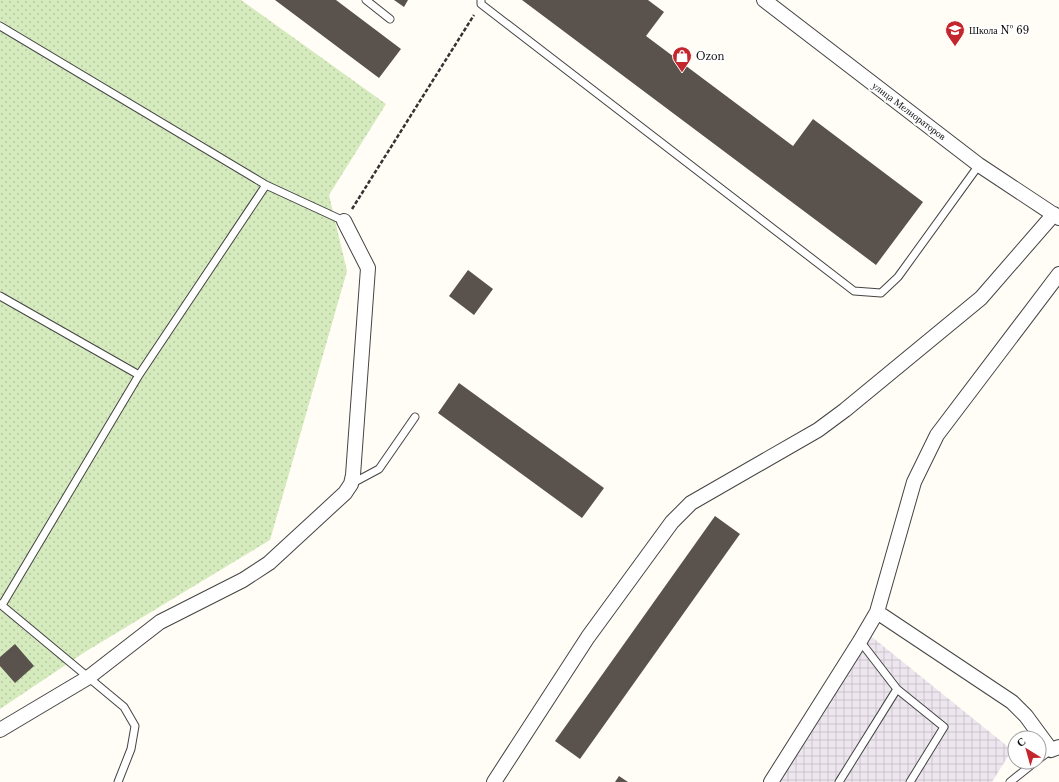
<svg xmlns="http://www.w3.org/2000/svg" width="1059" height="782" viewBox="0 0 1059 782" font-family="'Libre Baskerville',serif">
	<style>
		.industrial { fill: url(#industrial-grid) }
		.park { fill: url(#park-dots) }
		.building { fill: #5a524d }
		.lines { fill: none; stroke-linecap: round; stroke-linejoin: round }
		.lane-casing { stroke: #444; stroke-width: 9 }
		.street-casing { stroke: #444; stroke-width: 16 }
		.path { stroke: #333; stroke-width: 2.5; stroke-dasharray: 4 2; stroke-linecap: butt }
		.lane { stroke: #fff; stroke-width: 7 }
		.street { stroke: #fff; stroke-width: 14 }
		.labels { text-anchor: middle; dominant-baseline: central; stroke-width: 4; stroke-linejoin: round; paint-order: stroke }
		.poi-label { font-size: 10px; fill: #111; stroke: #fff; text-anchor: start }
		.street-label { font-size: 10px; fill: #111; stroke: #fff }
	</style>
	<defs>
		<pattern id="industrial-grid" width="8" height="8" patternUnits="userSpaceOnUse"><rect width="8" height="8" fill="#eee6ef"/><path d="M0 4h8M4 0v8" fill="none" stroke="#cbc4cc"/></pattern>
		<pattern id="park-dots" width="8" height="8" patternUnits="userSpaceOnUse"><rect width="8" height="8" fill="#d5ebbd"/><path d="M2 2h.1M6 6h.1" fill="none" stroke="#b6c8a1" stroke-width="1.8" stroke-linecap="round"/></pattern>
	</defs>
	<rect width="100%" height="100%" fill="#fffdf5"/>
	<!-- industrial -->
	<path class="industrial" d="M 862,629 L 1012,750 L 992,782 L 766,782 Z"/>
	<!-- park -->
	<path class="park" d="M 0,0 L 241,0 L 386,104 L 329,195 L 347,271 L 270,540 L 85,652 L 0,709 Z"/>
	<!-- building -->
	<path class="building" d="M 275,0 L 336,0 L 401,49 L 379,78 Z
		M 394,0 L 408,0 L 404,7 Z
		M 522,0 L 648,0 L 664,12 L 646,36 L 793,146 L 813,119 L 923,202 L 876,265 Z
		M 468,270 L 493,289 L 474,315 L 449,296 Z
		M 459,383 L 604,488 L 582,518 L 438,413 Z
		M 715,516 L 740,534 L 580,759 L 555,741 Z
		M 15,644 L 34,666 L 15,683 L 0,666 L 0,657 Z
		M 619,776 L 628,782 L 615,782 Z"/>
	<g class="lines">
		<defs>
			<path id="lane" d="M 366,0 L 390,19
				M 481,0 L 481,4 L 854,291 L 881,293 L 898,277 L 979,165
				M 0,26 L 266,185 L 344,221
				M 0,296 L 139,375
				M 351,484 L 379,469 L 415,417
				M 0,604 L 124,707 L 135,726 L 131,749 L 118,782
				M 2,605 L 139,375 L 266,185
				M 860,641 L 897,689 L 944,727 L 910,782
				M 1039,759 L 1051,750
				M 839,782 L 897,689
				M 1010,782 L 1035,762"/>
			<path id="street" d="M 764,0 L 979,165 L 1059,218
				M 877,612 L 1012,702 L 1026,716 L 1051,750 L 1059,747
				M 0,730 L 89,677 L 160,622 L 243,580 L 269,563 L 345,493 L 351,484 L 353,475 L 368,268 L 344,221
				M 494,782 L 588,637 L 672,522 L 691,503 L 818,430 L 845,410 L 981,298 L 1054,214
				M 771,782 L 860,641 L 877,612 L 914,482 L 937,435 L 1059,274"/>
		</defs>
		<!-- lane casing -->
		<use href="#lane" class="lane-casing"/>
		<!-- street casing -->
		<use href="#street" class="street-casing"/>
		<!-- path -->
		<path class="path" d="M 352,209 L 474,15"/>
		<!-- lane -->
		<use href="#lane" class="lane"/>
		<!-- street -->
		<use href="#street" class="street"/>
	</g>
	<!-- icons -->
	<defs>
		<symbol id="school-pin" viewBox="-11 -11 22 30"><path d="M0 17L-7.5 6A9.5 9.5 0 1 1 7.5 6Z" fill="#c4262e" stroke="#fff"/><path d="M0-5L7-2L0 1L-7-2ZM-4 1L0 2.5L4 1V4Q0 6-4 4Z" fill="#fff"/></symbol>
		<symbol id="shop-pin" viewBox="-11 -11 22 30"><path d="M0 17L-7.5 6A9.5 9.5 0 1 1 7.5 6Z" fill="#c4262e" stroke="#fff"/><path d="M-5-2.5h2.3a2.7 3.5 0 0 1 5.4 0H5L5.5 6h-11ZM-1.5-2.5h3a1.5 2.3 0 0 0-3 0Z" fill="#fff"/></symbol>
	</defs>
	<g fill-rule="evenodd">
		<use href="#school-pin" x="944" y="19" width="22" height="30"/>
		<use href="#shop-pin" x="671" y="45" width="22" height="30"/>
	</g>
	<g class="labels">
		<!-- poi labels -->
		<g class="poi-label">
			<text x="969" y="30">Школа № 69</text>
			<text x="696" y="56">Ozon</text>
		</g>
		<!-- street labels -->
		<g class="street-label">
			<text transform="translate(909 111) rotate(37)">улица Мелиораторов</text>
		</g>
	</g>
	<!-- north arrow -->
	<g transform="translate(1027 750) rotate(323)"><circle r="19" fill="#ffffff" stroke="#a0a0a0"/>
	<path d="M0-3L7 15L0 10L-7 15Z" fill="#c4262e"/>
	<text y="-6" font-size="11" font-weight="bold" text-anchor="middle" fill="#111111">С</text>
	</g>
</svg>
